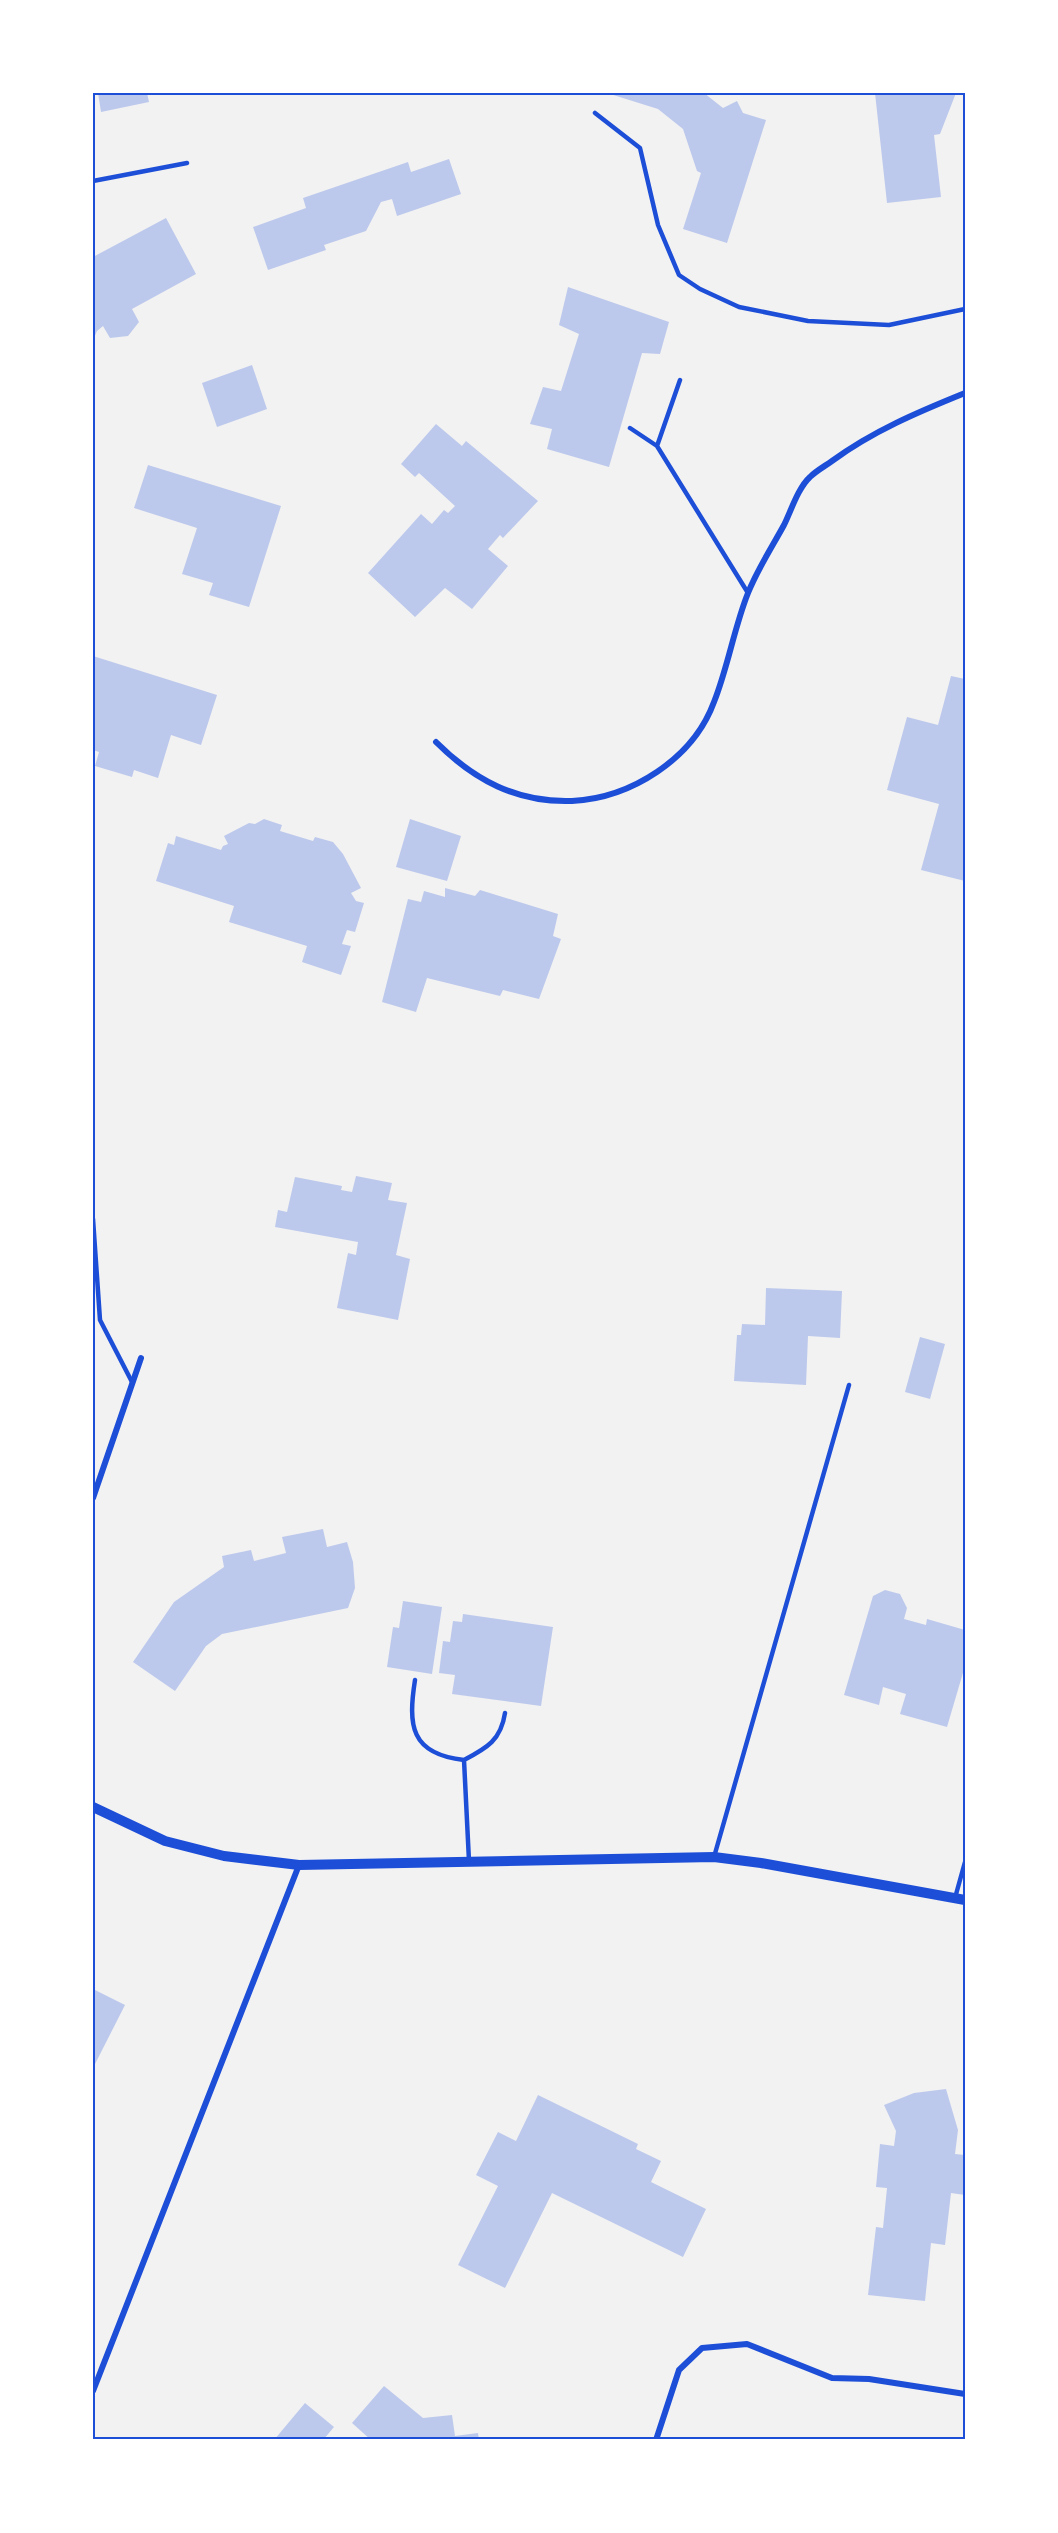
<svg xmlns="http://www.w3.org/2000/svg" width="1058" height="2533" viewBox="0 0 1058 2533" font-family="Raleway,sans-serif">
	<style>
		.building { fill: #bdc9ec }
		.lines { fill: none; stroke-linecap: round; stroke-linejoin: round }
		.service { stroke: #1d4ed8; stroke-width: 4.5 }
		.minor { stroke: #1d4ed8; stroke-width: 6 }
		.tertiary { stroke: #1d4ed8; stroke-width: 10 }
		.neatline { fill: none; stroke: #1d4ed8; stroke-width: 2 }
	</style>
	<rect width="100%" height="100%" fill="#f2f2f2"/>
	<!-- building -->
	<path class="building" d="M 98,93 L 147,93 L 149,102 L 101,112 Z
		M 607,93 L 704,93 L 723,108 L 737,101 L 743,113 L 766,120 L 727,243 L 683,229 L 701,173 L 697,171 L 683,129 L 658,109 Z
		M 875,93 L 956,93 L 940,134 L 934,135 L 941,197 L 887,203 Z
		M 449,159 L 461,194 L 397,216 L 392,199 L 381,202 L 366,231 L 324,245 L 326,250 L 268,270 L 253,227 L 306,208 L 303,198 L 408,162 L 411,172 Z
		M 166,218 L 196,274 L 132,309 L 139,322 L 128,336 L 110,338 L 103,326 L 97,331 L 93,340 L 93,257 Z
		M 568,287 L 669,322 L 660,354 L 642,353 L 609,467 L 547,449 L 552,429 L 530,424 L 543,387 L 561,391 L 579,334 L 559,325 Z
		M 252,365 L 267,409 L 217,427 L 202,383 Z
		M 436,424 L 462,446 L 466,441 L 538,501 L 503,538 L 500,535 L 488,549 L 508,566 L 472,609 L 445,588 L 415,617 L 368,573 L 421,514 L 432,524 L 444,510 L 448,513 L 455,506 L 419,473 L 415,477 L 401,464 Z
		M 148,465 L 281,506 L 249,607 L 209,595 L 213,583 L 182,574 L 197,528 L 134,508 Z
		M 93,656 L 217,695 L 201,745 L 171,735 L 158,778 L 134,770 L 132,777 L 95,766 L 99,752 L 93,750 Z
		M 951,676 L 965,679 L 965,881 L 921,870 L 939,804 L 887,790 L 907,717 L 938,725 Z
		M 264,819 L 282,825 L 280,831 L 313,841 L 315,837 L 333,842 L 343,854 L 361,888 L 351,893 L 356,901 L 364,903 L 355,932 L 347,930 L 342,944 L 351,946 L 341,975 L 302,962 L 307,946 L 229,922 L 234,906 L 156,881 L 168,843 L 174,845 L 176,836 L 221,850 L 223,846 L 228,844 L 224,836 L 249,823 L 255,824 Z
		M 410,819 L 461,836 L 447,881 L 396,867 Z
		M 445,888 L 475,896 L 480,890 L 558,914 L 553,936 L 561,939 L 539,999 L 503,990 L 500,996 L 427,978 L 416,1012 L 382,1002 L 408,899 L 421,902 L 424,891 L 445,897 Z
		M 356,1176 L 392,1183 L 388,1200 L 407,1203 L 396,1255 L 410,1259 L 398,1320 L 337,1308 L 348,1253 L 356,1255 L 358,1242 L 275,1227 L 278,1210 L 287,1212 L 295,1177 L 342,1186 L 341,1190 L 352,1192 Z
		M 766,1288 L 842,1291 L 840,1338 L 808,1336 L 806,1385 L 734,1381 L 737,1335 L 741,1335 L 742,1324 L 765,1325 Z
		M 920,1337 L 945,1344 L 930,1399 L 905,1392 Z
		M 323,1529 L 327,1547 L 347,1542 L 353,1562 L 355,1588 L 348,1608 L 222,1634 L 206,1646 L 175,1691 L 133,1662 L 174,1602 L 224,1567 L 222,1556 L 251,1550 L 254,1561 L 286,1553 L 282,1537 Z
		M 885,1590 L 900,1594 L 907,1608 L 904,1619 L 926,1625 L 927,1619 L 965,1630 L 965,1666 L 947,1727 L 900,1714 L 906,1694 L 883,1687 L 879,1705 L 844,1695 L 873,1596 Z
		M 403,1601 L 442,1607 L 432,1674 L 387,1667 L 393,1627 L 399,1628 Z
		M 463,1614 L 553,1627 L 541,1706 L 452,1694 L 455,1675 L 439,1673 L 443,1641 L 450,1642 L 453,1621 L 462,1622 Z
		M 93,1989 L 125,2005 L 93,2068 Z
		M 946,2089 L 958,2130 L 955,2154 L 965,2155 L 965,2195 L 951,2193 L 945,2245 L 931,2243 L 925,2301 L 868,2295 L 876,2227 L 883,2228 L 887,2188 L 876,2187 L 880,2144 L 894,2146 L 896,2131 L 884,2105 L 914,2093 Z
		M 538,2095 L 638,2144 L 636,2149 L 661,2161 L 651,2182 L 706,2209 L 683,2257 L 552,2193 L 505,2288 L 458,2265 L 498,2186 L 476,2175 L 498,2132 L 516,2141 Z
		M 384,2386 L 423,2418 L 452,2415 L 455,2436 L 478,2433 L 479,2440 L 371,2440 L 352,2423 Z
		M 305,2403 L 334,2427 L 323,2440 L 274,2440 Z"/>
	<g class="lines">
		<!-- service -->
		<path class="service" d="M 595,113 L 640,148 L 658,225 L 679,275 L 700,289 L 739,307 L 808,321 L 889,325 L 965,309
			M 93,181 L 187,163
			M 680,380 L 657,446 L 748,593
			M 630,428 L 657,446
			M 93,1219 L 100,1320 L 132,1382
			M 415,1680 C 408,1725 410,1754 464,1760
			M 714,1857 L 849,1385
			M 469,1861 L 464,1760 C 487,1748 501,1740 505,1713
			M 955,1898 L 965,1862"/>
		<!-- minor -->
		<path class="minor" d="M 436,742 C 474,780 517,803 572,801 C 631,798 693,759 714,702 C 728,667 734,628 748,593 C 757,570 772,547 784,525 C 791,511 798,488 810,477 C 816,471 825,466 832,461 C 873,431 918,412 965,393
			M 93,1498 L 141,1358
			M 93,2391 L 299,1865
			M 656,2440 L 679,2370 L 702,2348 L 747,2344 L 832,2378 L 869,2379 L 965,2394"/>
		<!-- tertiary -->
		<path class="tertiary" d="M 93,1807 L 165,1841 L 224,1856 L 299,1865 L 714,1857 L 761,1863 L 965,1900"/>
	</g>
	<!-- border -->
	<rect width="1058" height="2533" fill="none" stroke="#ffffff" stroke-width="189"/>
	<rect x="94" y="94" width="870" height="2344" class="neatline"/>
</svg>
